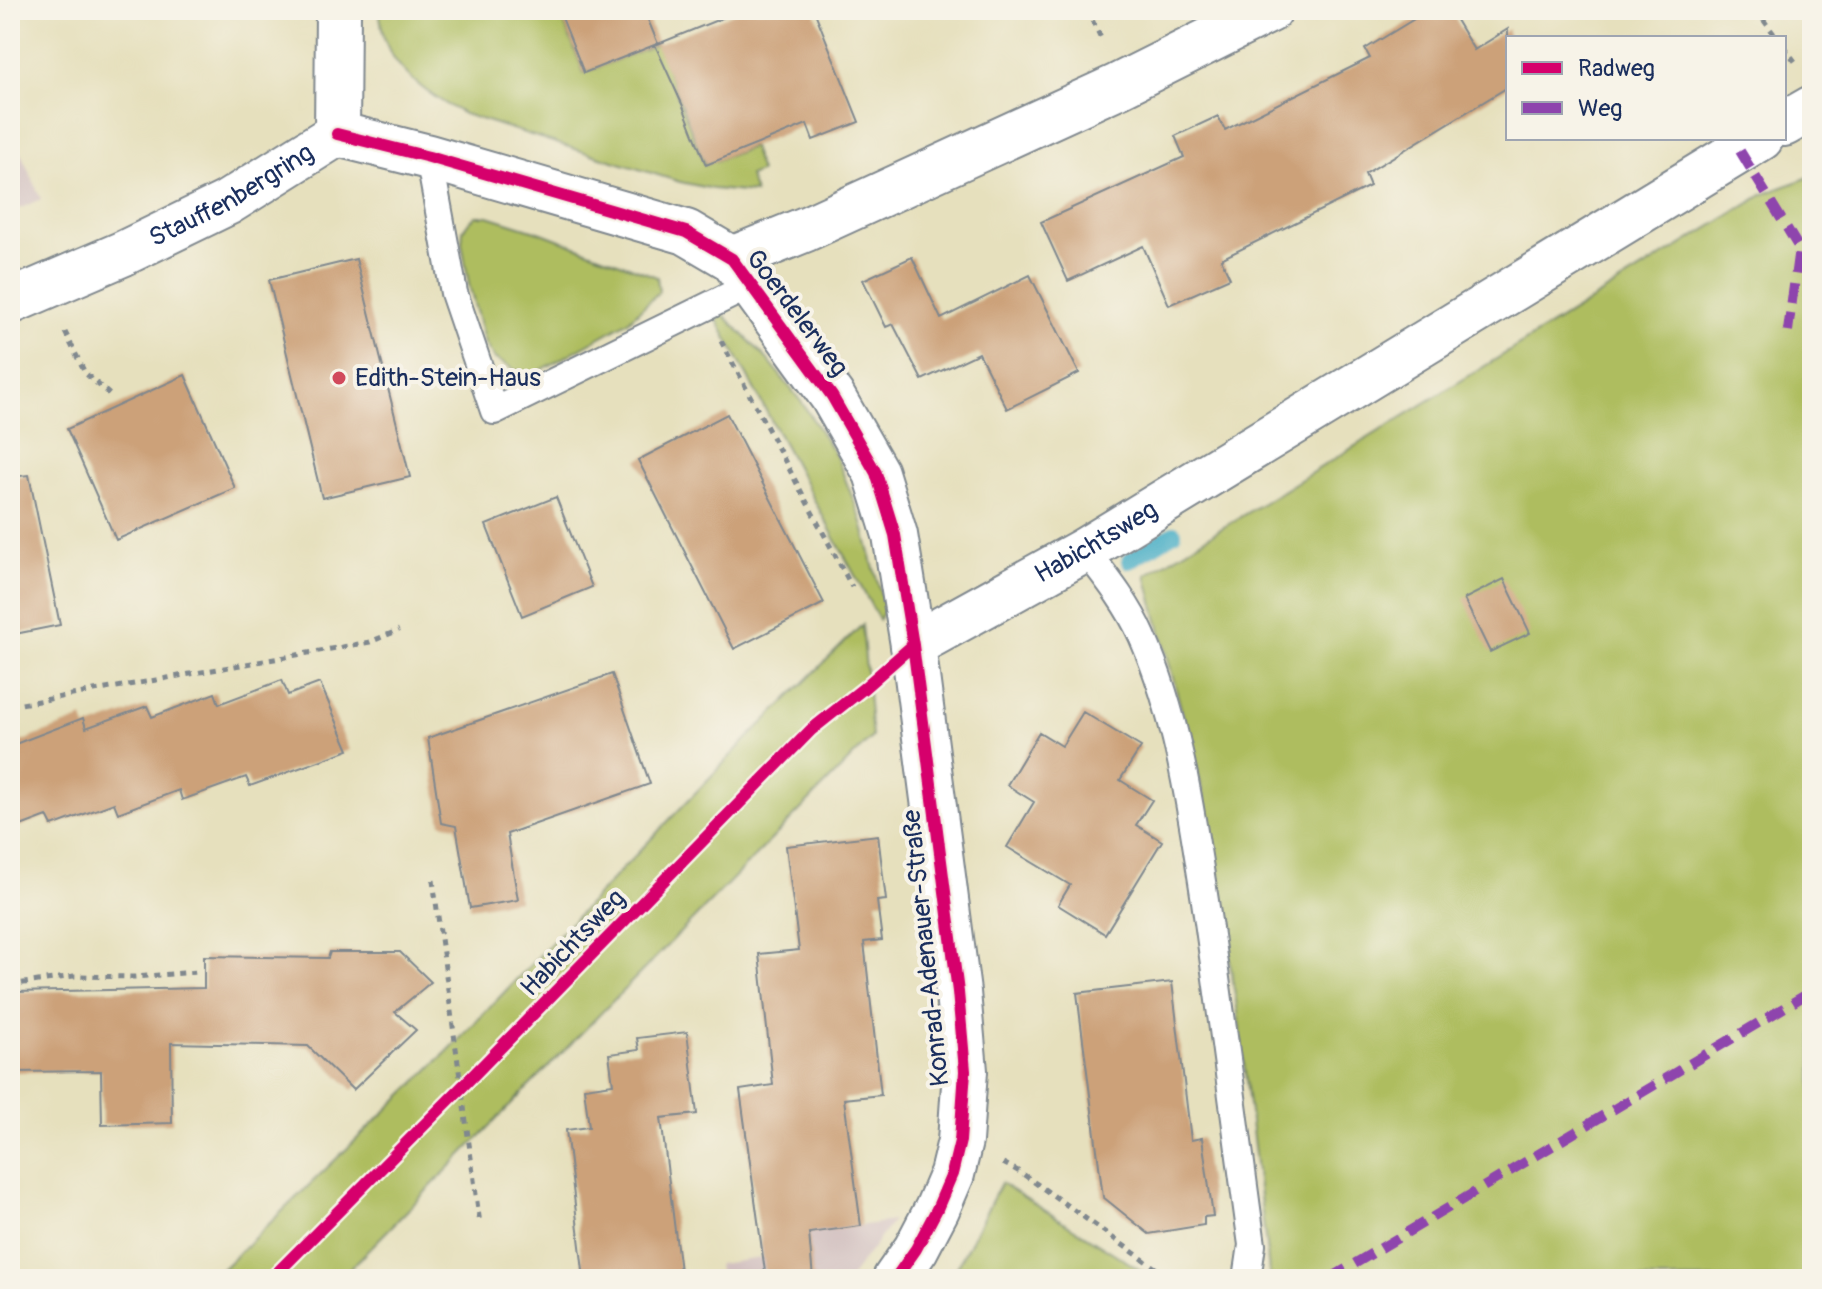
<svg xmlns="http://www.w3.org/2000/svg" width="1822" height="1289" viewBox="0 0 1822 1289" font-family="Pangolin,sans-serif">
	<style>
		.industrial { fill: #d1bfbf }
		.green { fill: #aebd5f; stroke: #64765e; stroke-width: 2 }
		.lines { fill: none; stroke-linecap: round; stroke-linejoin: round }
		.stream { stroke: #47aec6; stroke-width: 16 }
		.building { fill: #cca179 }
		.service-casing { stroke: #80888e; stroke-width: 30 }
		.minor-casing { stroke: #80888e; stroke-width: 48 }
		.path { stroke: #80888e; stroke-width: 5; stroke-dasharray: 6 6; stroke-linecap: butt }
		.service { stroke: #fff; stroke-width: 26 }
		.minor { stroke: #fff; stroke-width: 44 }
		.quiet { stroke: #8e44ad; stroke-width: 10; stroke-dasharray: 20 10; stroke-linecap: butt }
		.cycleway-casing { stroke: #f7f3e8; stroke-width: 17 }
		.cycleway { stroke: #d6006c; stroke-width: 12 }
		.poi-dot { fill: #d1495b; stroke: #f7f3e8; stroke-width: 3 }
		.labels { text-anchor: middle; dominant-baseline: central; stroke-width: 8; stroke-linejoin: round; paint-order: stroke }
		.street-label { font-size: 26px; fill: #1b2f5e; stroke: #f7f3e8 }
		.poi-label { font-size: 26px; fill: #1b2f5e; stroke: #f7f3e8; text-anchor: start }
	</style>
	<rect width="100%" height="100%" fill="#f7f3e8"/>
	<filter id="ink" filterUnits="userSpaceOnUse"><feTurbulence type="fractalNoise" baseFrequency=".0125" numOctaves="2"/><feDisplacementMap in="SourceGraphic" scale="16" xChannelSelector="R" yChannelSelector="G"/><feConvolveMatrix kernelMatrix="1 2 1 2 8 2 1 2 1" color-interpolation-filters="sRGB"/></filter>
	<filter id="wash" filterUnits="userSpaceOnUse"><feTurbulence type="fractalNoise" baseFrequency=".006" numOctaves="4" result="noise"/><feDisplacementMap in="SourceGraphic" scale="32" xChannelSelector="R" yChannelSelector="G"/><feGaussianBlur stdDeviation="1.8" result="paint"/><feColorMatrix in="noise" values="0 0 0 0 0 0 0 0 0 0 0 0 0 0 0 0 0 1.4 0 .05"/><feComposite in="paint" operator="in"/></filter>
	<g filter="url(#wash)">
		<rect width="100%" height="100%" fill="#e6e0bd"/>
		<!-- industrial -->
		<path class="industrial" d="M 10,128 L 41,199 L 10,213 Z
			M 893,1221 L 849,1279 L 720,1279 L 718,1264 L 762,1258 L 760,1240 Z"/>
		<!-- green -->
		<path class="green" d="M 379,10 L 559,10 L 584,73 L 657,44 L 705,165 L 752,147 L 760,172 L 749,176 L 755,193 L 713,189 L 680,182 L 464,114 C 435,99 397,74 385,41 C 382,32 381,20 379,10 Z
			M 1812,176 L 1812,1279 L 1270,1279 L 1238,1014 L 1204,796 L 1146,575 L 1764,194 Z
			M 476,216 L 488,216 L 542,233 L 657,277 L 659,292 L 627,322 L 536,373 L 515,370 L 494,358 L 485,344 L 469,285 L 462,243 L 463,230 L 469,222 Z
			M 721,312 L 767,359 L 803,404 L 836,456 L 861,519 L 885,610 L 879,620 L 717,320 Z
			M 862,625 L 872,737 L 340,1279 L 212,1279 L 447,1052 L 743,743 Z
			M 1001,1183 L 1155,1279 L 951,1279 Z"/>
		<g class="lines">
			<!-- stream -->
			<path class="stream" d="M 1129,561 L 1174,533"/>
		</g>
		<g id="blocks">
			<!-- building -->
			<path class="building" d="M 559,10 L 644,10 L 658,44 L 742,10 L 814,10 L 859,122 L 813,140 L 807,124 L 706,165 L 682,104 L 655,45 L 657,44 L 584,73 Z
				M 1429,10 L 1450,10 L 1474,50 L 1508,29 L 1508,87 L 1365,174 L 1370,186 L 1221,259 L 1230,278 L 1169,305 L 1143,246 L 1068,281 L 1041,222 L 1184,157 L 1175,136 L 1218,116 L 1225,130 L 1370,58 L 1365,49 Z
				M 912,257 L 941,319 L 1030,275 L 1079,373 L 1007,409 L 979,353 L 922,380 L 893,324 L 886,327 L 863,280 Z
				M 356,259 L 410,477 L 322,498 L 269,280 Z
				M 185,375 L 235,488 L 116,540 L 67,429 Z
				M 727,414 L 824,603 L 734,649 L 638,460 Z
				M 29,475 L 60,625 L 10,635 L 10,477 Z
				M 556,497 L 592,587 L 522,616 L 486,525 Z
				M 1504,579 L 1530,633 L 1490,652 L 1464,599 Z
				M 612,674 L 650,784 L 507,834 L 518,900 L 470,908 L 456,826 L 441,823 L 428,738 Z
				M 282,680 L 288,695 L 320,683 L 349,750 L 250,786 L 246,777 L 182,800 L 179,790 L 118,813 L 114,803 L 52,826 L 47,816 L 10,830 L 10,746 L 83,718 L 86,728 L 147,706 L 152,717 L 215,693 L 219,704 Z
				M 1083,712 L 1141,747 L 1120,780 L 1152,800 L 1136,825 L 1162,841 L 1105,934 L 1058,905 L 1070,885 L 1007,847 L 1034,802 L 1007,785 L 1039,732 L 1062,746 Z
				M 878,835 L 886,900 L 877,901 L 882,940 L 864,942 L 881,1095 L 844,1099 L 861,1226 L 809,1233 L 813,1279 L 766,1279 L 740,1090 L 773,1085 L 759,954 L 799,950 L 786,846 Z
				M 330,952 L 400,952 L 431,982 L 395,1012 L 416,1030 L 353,1090 L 308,1046 L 171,1043 L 172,1123 L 102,1125 L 101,1071 L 10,1072 L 10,1004 L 15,1004 L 15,992 L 204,988 L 204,956 L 328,958 Z
				M 1172,982 L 1191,1140 L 1202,1138 L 1213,1216 L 1204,1217 L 1204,1225 L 1149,1234 L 1103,1197 L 1077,993 Z
				M 687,1032 L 697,1114 L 661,1118 L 681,1279 L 584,1279 L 566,1130 L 589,1127 L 584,1088 L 613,1084 L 609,1054 L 639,1050 L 637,1038 Z"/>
		</g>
	</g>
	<g filter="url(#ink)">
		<use href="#blocks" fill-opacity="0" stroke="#80888e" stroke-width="2"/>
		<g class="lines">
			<defs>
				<path id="service" d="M 429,157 L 454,293 L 494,411 L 751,285
					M 1085,550 C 1106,577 1128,604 1142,636 C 1179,720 1191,811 1205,901 C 1222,1016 1236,1130 1252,1245 L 1247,1279"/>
				<g id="minor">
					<path d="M 1784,124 L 1812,108"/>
					<path d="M 337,134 L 429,157 L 686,232 L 732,259 L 832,396 L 876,473 L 895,535 L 913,645 L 958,992 L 965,1071 L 960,1141 L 952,1174 L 937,1209 L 916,1249 L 895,1279"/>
					<path d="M 337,134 L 338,10"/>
					<path d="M 732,259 L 806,229 L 1118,86 L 1270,10"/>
					<path id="s1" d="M 10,302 L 122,254 L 227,203 L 337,134"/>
					<path id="s2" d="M 913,645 L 1085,550 L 1761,138"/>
				</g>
			</defs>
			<!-- service casing -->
			<use href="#service" class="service-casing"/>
			<!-- minor casing -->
			<use href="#minor" class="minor-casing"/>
			<!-- path -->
			<path class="path" d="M 1087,10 L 1102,40
				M 1756,10 L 1777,38
				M 1784,47 L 1797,64
				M 65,332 L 85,373 L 110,395
				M 721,341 L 852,587
				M 10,706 L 370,642 L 399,630
				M 433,880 L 480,1224
				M 10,985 L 74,976 L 134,977 L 197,972
				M 1003,1163 L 1020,1172 L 1171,1279"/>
			<!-- service -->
			<use href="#service" class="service"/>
			<!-- minor -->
			<use href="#minor" class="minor"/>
			<!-- quiet -->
			<path class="quiet" d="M 1740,151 L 1799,248 L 1788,331
				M 1329,1279 L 1812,991"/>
			<defs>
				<path id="cycleway" d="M 337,134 L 429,157 L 686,232 L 732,259 L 832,396 L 876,473 L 895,535 L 913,645 L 958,992 L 965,1071 L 960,1141 L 952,1174 L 937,1209 L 916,1249 L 895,1279
					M 271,1279 L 461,1088 L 811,730 L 864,688 L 913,645"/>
			</defs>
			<!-- cycleway casing -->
			<use href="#cycleway" class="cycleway-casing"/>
			<!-- cycleway -->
			<use href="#cycleway" class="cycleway"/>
		</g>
	</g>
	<!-- markers -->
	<circle class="poi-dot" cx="339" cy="378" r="8"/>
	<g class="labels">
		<!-- street labels -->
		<g class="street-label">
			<text stroke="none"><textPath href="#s1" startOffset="246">Stauffenbergring</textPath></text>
			<text transform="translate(797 313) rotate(53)">Goerdelerweg</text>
			<text stroke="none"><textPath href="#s2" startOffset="210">Habichtsweg</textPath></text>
			<text transform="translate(573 943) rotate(-46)">Habichtsweg</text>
			<text transform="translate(926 948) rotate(-96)">Konrad-Adenauer-Straße</text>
		</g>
		<!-- poi labels -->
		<g class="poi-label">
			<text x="355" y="378">Edith-Stein-Haus</text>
		</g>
	</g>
	<!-- margin -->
	<rect width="1822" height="1289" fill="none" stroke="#f7f3e8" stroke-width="40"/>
	<!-- legend -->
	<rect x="1506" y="36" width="280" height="104" fill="#f7f3e8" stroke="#9fa5b1" stroke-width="2"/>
	<rect x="1522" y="62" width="40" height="12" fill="#d6006c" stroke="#9fa5b1" stroke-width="2"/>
	<text x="1578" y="76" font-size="24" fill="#1b2f5e">Radweg</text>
	<rect x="1522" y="102" width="40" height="12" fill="#8e44ad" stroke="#9fa5b1" stroke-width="2"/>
	<text x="1578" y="116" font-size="24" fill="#1b2f5e">Weg</text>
</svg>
